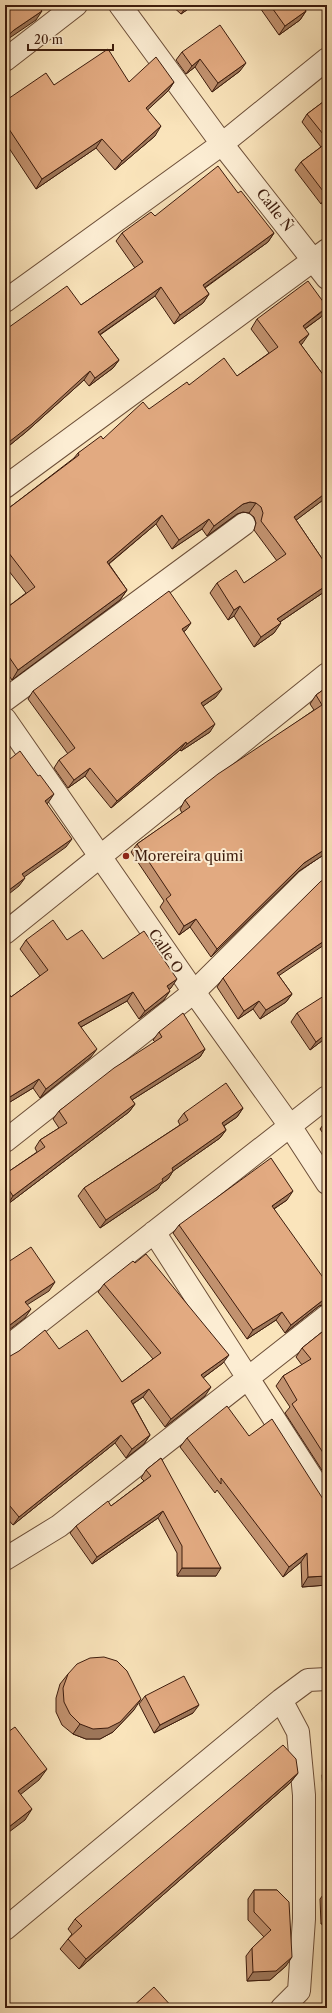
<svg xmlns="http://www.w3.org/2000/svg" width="332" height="2013" viewBox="0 0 332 2013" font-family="'Libre Caslon Text',serif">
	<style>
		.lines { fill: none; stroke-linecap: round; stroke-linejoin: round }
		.minor-casing { stroke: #6c4e38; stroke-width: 24 }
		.tertiary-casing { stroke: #6c4e38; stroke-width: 24 }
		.minor { stroke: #fcedd3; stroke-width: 22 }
		.tertiary { stroke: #fcedd3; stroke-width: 22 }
		.wall { fill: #c2926f; stroke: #3d1c0d }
		.shaded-wall { fill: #9e775a; stroke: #3d1c0d }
		.building { fill: #e2aa81; stroke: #3d1c0d }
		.poi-dot { fill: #8f2418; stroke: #fcedd3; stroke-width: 1.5 }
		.labels { text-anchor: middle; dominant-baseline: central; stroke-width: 4; stroke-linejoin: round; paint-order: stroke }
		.street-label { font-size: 14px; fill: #3d1c0d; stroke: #fcedd3 }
		.poi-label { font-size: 14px; fill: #3d1c0d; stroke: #fcedd3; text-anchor: start }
	</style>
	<rect width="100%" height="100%" fill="#fae4bb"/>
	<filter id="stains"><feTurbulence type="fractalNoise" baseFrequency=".005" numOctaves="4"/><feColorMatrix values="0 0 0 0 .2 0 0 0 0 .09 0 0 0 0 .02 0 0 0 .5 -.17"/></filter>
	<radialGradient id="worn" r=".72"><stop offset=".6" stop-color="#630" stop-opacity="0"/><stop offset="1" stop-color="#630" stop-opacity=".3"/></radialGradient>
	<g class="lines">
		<defs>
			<path id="minor" d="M 120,5 L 222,144 L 327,278
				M 5,60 L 76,5
				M 5,301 L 222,144 L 327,59
				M 5,487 L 327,250
				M 5,700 L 244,524
				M 5,933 L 327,674
				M 5,1141 L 194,992 L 306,881 L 327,866
				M 154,1232 L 327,1501
				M 5,1349 L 327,1097
				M 5,1559 L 59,1526 L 327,1316
				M 281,1700 L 298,1732 L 304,1795 L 304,1919 L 299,1991 L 282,2008
				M 5,1929 L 281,1700 L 308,1680 L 327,1679"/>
			<path id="tertiary" d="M 5,719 L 194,992 L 290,1126 L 327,1183"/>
		</defs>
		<!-- minor casing -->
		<use href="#minor" class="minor-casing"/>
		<!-- tertiary casing -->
		<use href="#tertiary" class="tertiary-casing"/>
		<!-- minor -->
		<use href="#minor" class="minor"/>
		<!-- tertiary -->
		<use href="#tertiary" class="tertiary"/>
	</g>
	<!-- wall -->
	<path class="wall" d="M 171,5 L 194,5 L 181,14 Z
		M 258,5 L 302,5 L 306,11 L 300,20 L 279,35 Z
		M 182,52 L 240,71 L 212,92 L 195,67 L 186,74 L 176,60 Z
		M 129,82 L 174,82 L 168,91 L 147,110 L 155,136 L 115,170 L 96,148 L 36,189 L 5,142 L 5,101 L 54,85 Z
		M 327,99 L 327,199 L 321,204 L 295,170 L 301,162 L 321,147 L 302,122 L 307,114 Z
		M 238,193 L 274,233 L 268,242 L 205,288 L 209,294 L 203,303 L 174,324 L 155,296 L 100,335 L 119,360 L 113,368 L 89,386 L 84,380 L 26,432 L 5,449 L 5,330 L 81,305 L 135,268 L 116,241 L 122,233 L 155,216 Z
		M 321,317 L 305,329 L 302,344 L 301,345 L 327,380 L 327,497 L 296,520 L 327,566 L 327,590 L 280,622 L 274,633 L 254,647 L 234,616 L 228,620 L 210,593 L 217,583 L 244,583 L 277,561 L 254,530 L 256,523 L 254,517 L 249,513 L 243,512 L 237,514 L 207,536 L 202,529 L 172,549 L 156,524 L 109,564 L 127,590 L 120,600 L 12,680 L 5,670 L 5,609 L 26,593 L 5,566 L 5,511 L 74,458 L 78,453 L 103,439 L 189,385 L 237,376 L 269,353 L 251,329 L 257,319 Z
		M 186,630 L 183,632 L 216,697 L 203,706 L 210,732 L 181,751 L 180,750 L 111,808 L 85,776 L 68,788 L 54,768 L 59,760 L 68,754 L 28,699 L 33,691 Z
		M 327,687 L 325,854 L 299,871 L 211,957 L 190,927 L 179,935 L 160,907 L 164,901 L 131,852 L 137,844 L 182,813 L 180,809 L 185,800 L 314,710 L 310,704 L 316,695 Z
		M 26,940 L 67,940 L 103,959 L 171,988 L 169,989 L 164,1000 L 139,1019 L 127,1001 L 81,1027 L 91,1057 L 40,1098 L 33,1088 L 5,1105 L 5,988 L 11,997 L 40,976 L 20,949 Z
		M 279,976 L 292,994 L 286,1002 L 260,1019 L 253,1009 L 238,1019 L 217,987 L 223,978 Z
		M 297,1013 L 327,1037 L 310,1050 L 291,1022 Z
		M 159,1032 L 205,1049 L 200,1057 L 132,1100 L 135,1104 L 129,1112 L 8,1204 L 5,1200 L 5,1174 L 37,1152 L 35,1148 L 40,1140 L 59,1128 L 53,1119 L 59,1111 L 155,1042 L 153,1040 Z
		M 243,1108 L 237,1117 L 224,1126 L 226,1130 L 220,1138 L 173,1171 L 168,1179 L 161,1184 L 158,1189 L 100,1228 L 78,1196 L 84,1188 L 180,1125 L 178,1121 L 184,1113 Z
		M 326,1121 L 327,1121 L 327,1139 L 320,1129 Z
		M 287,1200 L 274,1209 L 325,1304 L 319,1306 L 285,1333 L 276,1320 L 247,1339 L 173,1233 L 179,1225 Z
		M 104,1284 L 223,1363 L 203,1378 L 205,1396 L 165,1427 L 143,1397 L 133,1404 L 150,1435 L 144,1444 L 126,1458 L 115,1443 L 13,1525 L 5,1516 L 5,1359 L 59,1349 L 122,1382 L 153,1359 L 98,1292 Z
		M 327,1328 L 327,1478 L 285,1413 L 290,1407 L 276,1386 L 283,1376 L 302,1365 L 296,1357 L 302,1348 Z
		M 249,1436 L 327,1502 L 327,1585 L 302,1587 L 301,1562 L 283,1577 L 217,1490 L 215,1493 L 180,1447 L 187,1438 Z
		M 161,1458 L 216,1576 L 177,1576 L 177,1553 L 158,1518 L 92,1564 L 70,1533 L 76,1526 L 111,1506 L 144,1481 L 141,1478 L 146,1470 Z
		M 68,1674 L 134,1710 L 113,1732 L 100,1739 L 86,1739 L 73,1734 L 62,1725 L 56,1712 L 56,1698 L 60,1684 Z
		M 145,1696 L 193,1713 L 154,1733 L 139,1704 Z
		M 327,1768 L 327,1805 L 324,1806 L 322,1775 Z
		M 298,1773 L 290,1783 L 79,1969 L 60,1949 L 72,1934 L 68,1929 L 75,1919 Z
		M 254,1890 L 277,1890 L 286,1966 L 270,1980 L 247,1981 L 246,1956 L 252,1948 L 264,1937 L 248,1920 L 248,1899 Z
		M 326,1891 L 327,1924 L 321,1924 L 320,1899 Z"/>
	<!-- shaded-wall -->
	<path class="shaded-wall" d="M 39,5 L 47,5 L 32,14 Z
		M 189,5 L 194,5 L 181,14 L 186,7 Z
		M 42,11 L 36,20 L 8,39 L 5,41 L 5,38 L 14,30 Z
		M 306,11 L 300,20 L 279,35 L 285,26 Z
		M 200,59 L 195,67 L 186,74 L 192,66 Z
		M 246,63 L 240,71 L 212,92 L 218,83 Z
		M 174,82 L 168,91 L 139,118 L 146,108 Z
		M 161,126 L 155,136 L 115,170 L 122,161 Z
		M 102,139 L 96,148 L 36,189 L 42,179 Z
		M 326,195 L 327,195 L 327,199 L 321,204 Z
		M 274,233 L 268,242 L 197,293 L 203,285 Z
		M 161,287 L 155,296 L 92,340 L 98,332 Z
		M 209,294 L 203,303 L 174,324 L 180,315 Z
		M 327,308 L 321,317 L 296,335 L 303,326 Z
		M 309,334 L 302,344 L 292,351 L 299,342 Z
		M 119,360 L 113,368 L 89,386 L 95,378 Z
		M 90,371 L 84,380 L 26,432 L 5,449 L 5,445 Z
		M 327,492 L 327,497 L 287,527 L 294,517 Z
		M 250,502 L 256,503 L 249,513 L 243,512 L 237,514 L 207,536 L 214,526 L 243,504 Z
		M 162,515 L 156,524 L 100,571 L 107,562 Z
		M 209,519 L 202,529 L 172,549 L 179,540 Z
		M 327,585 L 327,590 L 271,628 L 277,619 Z
		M 127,590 L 120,600 L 12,680 L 18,670 Z
		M 240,606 L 234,616 L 228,620 L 234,610 Z
		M 191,623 L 186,630 L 176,637 L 182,629 Z
		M 281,623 L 274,633 L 254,647 L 261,637 Z
		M 222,689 L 216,697 L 196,711 L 201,703 Z
		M 215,724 L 210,732 L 181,751 L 187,744 Z
		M 186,742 L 180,750 L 111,808 L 117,801 Z
		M 90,768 L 85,776 L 68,788 L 74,780 Z
		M 54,794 L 48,803 L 39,809 L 45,801 Z
		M 72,839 L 66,847 L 16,883 L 22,874 Z
		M 327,848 L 327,854 L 325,854 L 299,871 L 211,957 L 217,949 L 304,863 Z
		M 25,878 L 19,886 L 5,897 L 5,893 Z
		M 196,919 L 190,927 L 179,935 L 184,926 Z
		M 327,939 L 327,943 L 271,981 L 277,973 Z
		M 177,979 L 171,988 L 161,995 L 167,986 Z
		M 170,991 L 164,1000 L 139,1019 L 145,1011 Z
		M 133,992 L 127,1001 L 72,1032 L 78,1023 Z
		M 292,994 L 286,1002 L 260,1019 L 266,1010 Z
		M 259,1001 L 253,1009 L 238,1019 L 244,1011 Z
		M 327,1033 L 327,1037 L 310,1050 L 316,1042 Z
		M 97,1049 L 91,1057 L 40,1098 L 46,1089 Z
		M 205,1049 L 200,1057 L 124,1105 L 130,1097 Z
		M 39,1079 L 33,1088 L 5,1105 L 5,1100 Z
		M 135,1104 L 129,1112 L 8,1204 L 13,1196 Z
		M 243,1108 L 237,1117 L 216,1131 L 222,1123 Z
		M 226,1130 L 220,1138 L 173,1171 L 168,1179 L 161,1184 L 158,1189 L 100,1228 L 106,1220 L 162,1179 L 172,1168 Z
		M 293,1191 L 287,1200 L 266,1214 L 272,1206 Z
		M 55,1282 L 49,1291 L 19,1310 L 25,1302 Z
		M 327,1297 L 327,1304 L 325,1304 L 319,1306 L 285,1333 L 291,1325 Z
		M 31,1309 L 25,1318 L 5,1333 L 5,1330 L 6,1328 Z
		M 282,1312 L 276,1320 L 247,1339 L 253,1330 Z
		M 229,1355 L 223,1363 L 196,1383 L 201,1375 Z
		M 211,1387 L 205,1396 L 165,1427 L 171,1419 Z
		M 149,1389 L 143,1397 L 125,1409 L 131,1401 Z
		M 121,1435 L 115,1443 L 13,1525 L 19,1517 Z
		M 150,1435 L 144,1444 L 126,1458 L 132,1449 Z
		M 163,1511 L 158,1518 L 92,1564 L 97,1557 Z
		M 307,1553 L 301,1562 L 283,1577 L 289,1567 Z
		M 182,1568 L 221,1568 L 216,1576 L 177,1576 Z
		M 327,1576 L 327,1585 L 302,1587 L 308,1577 Z
		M 141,1699 L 134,1710 L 113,1732 L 100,1739 L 86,1739 L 73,1734 L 80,1724 Z
		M 199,1705 L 193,1713 L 154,1733 L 160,1725 Z
		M 47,1769 L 39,1780 L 11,1802 L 18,1791 Z
		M 298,1773 L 290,1783 L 79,1969 L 86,1959 Z
		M 327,1801 L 327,1805 L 324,1806 Z
		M 32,1809 L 25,1820 L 5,1835 L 5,1830 Z
		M 327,1916 L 327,1924 L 321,1924 Z
		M 292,1957 L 286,1966 L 270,1980 L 247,1981 L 253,1972 Z"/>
	<!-- building -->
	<path class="building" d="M 5,5 L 39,5 L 38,6 L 42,11 L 14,30 L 5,38 Z
		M 184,5 L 189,5 L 186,7 Z
		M 270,5 L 302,5 L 306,11 L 285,26 Z
		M 220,25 L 246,63 L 218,83 L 200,59 L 192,66 L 182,52 Z
		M 108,49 L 129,82 L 156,57 L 174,82 L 146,108 L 161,126 L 122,161 L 102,139 L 42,179 L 5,123 L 5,101 L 46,73 L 54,85 Z
		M 327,99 L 327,139 L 307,114 Z
		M 325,144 L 327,146 L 327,195 L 326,195 L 301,162 Z
		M 218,166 L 238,193 L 241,191 L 274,233 L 203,285 L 209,294 L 180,315 L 161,287 L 98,332 L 119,360 L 95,378 L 90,371 L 32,424 L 5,445 L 5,330 L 67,286 L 81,305 L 143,262 L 122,233 L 151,212 L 155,216 Z
		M 308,281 L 327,307 L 303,326 L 309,334 L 299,342 L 327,380 L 327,492 L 294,517 L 327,566 L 327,585 L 277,619 L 281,623 L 261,637 L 240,606 L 234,610 L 217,583 L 236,570 L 244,583 L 286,554 L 261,521 L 263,513 L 261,507 L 256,503 L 250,502 L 243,504 L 214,526 L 209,519 L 179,540 L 162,515 L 107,562 L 127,590 L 18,670 L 5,651 L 5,609 L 35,587 L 5,548 L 5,511 L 79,455 L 78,453 L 101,436 L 103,439 L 143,402 L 149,409 L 187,382 L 189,385 L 224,358 L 237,376 L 278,347 L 257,319 Z
		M 169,591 L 191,623 L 182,629 L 222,689 L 201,703 L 215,724 L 187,744 L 186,742 L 117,801 L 90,768 L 74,780 L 59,760 L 75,748 L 33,691 Z
		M 327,687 L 327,848 L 304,863 L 217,949 L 196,919 L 184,926 L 166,899 L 171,895 L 137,844 L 190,807 L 185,800 L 218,774 L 322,705 L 316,695 Z
		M 20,751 L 38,776 L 40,775 L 54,794 L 45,801 L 72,839 L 22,874 L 25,878 L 5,893 L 5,763 Z
		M 327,877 L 327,939 L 277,973 L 292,994 L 266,1010 L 259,1001 L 244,1011 L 223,978 L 320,882 Z
		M 53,920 L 67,940 L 82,930 L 103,959 L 144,931 L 177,979 L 167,986 L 170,991 L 145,1011 L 133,992 L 78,1023 L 97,1049 L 46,1089 L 39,1079 L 5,1100 L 5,1034 L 6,1034 L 5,1032 L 5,988 L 11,997 L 48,970 L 26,940 Z
		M 327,994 L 327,1033 L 316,1042 L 297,1013 Z
		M 183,1013 L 205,1049 L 130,1097 L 135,1104 L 13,1196 L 5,1184 L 5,1174 L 45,1147 L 40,1140 L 67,1123 L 59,1111 L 114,1068 L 162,1037 L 159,1032 Z
		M 226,1083 L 243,1108 L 222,1123 L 226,1130 L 172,1168 L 173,1171 L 162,1179 L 163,1181 L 106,1220 L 84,1188 L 188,1120 L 184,1113 Z
		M 271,1158 L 293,1191 L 272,1206 L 327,1283 L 327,1297 L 291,1325 L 282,1312 L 253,1330 L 179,1225 Z
		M 31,1247 L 55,1282 L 25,1302 L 31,1309 L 6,1328 L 5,1327 L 5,1264 Z
		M 146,1254 L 229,1355 L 201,1375 L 211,1387 L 171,1419 L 149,1389 L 131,1401 L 150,1435 L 132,1449 L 121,1435 L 19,1517 L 5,1500 L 5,1359 L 19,1351 L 45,1330 L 59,1349 L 87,1330 L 122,1382 L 161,1353 L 104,1284 L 133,1261 L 135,1263 Z
		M 327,1328 L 327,1459 L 292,1404 L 297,1400 L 283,1376 L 311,1359 L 302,1348 Z
		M 227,1406 L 249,1436 L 272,1419 L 323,1499 L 327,1502 L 327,1576 L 308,1577 L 307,1553 L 289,1567 L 221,1478 L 221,1484 L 187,1438 Z
		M 161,1458 L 221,1568 L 182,1568 L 182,1546 L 163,1511 L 97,1557 L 76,1526 L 108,1501 L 111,1506 L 151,1476 L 146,1470 Z
		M 104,1657 L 117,1661 L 127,1671 L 141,1699 L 120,1722 L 108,1728 L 93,1729 L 80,1724 L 70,1714 L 64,1702 L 63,1688 L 68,1674 L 77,1664 L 90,1658 Z
		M 184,1676 L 199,1705 L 160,1725 L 145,1696 Z
		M 15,1727 L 47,1769 L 18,1791 L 32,1809 L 5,1830 L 5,1734 Z
		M 283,1745 L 296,1759 L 298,1773 L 86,1959 L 68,1939 L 82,1926 L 75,1919 Z
		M 254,1890 L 277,1890 L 289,1902 L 292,1957 L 276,1971 L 253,1972 L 252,1948 L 271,1930 L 254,1912 Z
		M 326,1891 L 327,1891 L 327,1916 Z
		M 154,1987 L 173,2008 L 131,2008 Z"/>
	<!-- markers -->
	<circle class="poi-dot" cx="126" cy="856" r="4"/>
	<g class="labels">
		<!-- street labels -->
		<g class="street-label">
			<text transform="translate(275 210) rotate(52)">Calle Ñ</text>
			<text transform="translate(166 951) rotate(56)">Calle O</text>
		</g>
		<!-- poi labels -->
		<g class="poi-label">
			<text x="134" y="856">Morereira quimi</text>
		</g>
	</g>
	<!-- margin -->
	<rect width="332" height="2013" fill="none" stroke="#fae4bb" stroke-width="20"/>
	<rect x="6" y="6" width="320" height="2001" fill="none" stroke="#3d1c0d" stroke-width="2"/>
	<rect x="10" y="10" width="312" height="1993" fill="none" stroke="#3d1c0d"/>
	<!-- scale -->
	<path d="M28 44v6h85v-6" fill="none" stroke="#3d1c0d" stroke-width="2"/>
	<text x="34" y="44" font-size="12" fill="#3d1c0d" stroke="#fcedd3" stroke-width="3" paint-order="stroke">20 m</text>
	<rect width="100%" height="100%" filter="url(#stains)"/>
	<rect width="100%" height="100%" fill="url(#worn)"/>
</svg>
